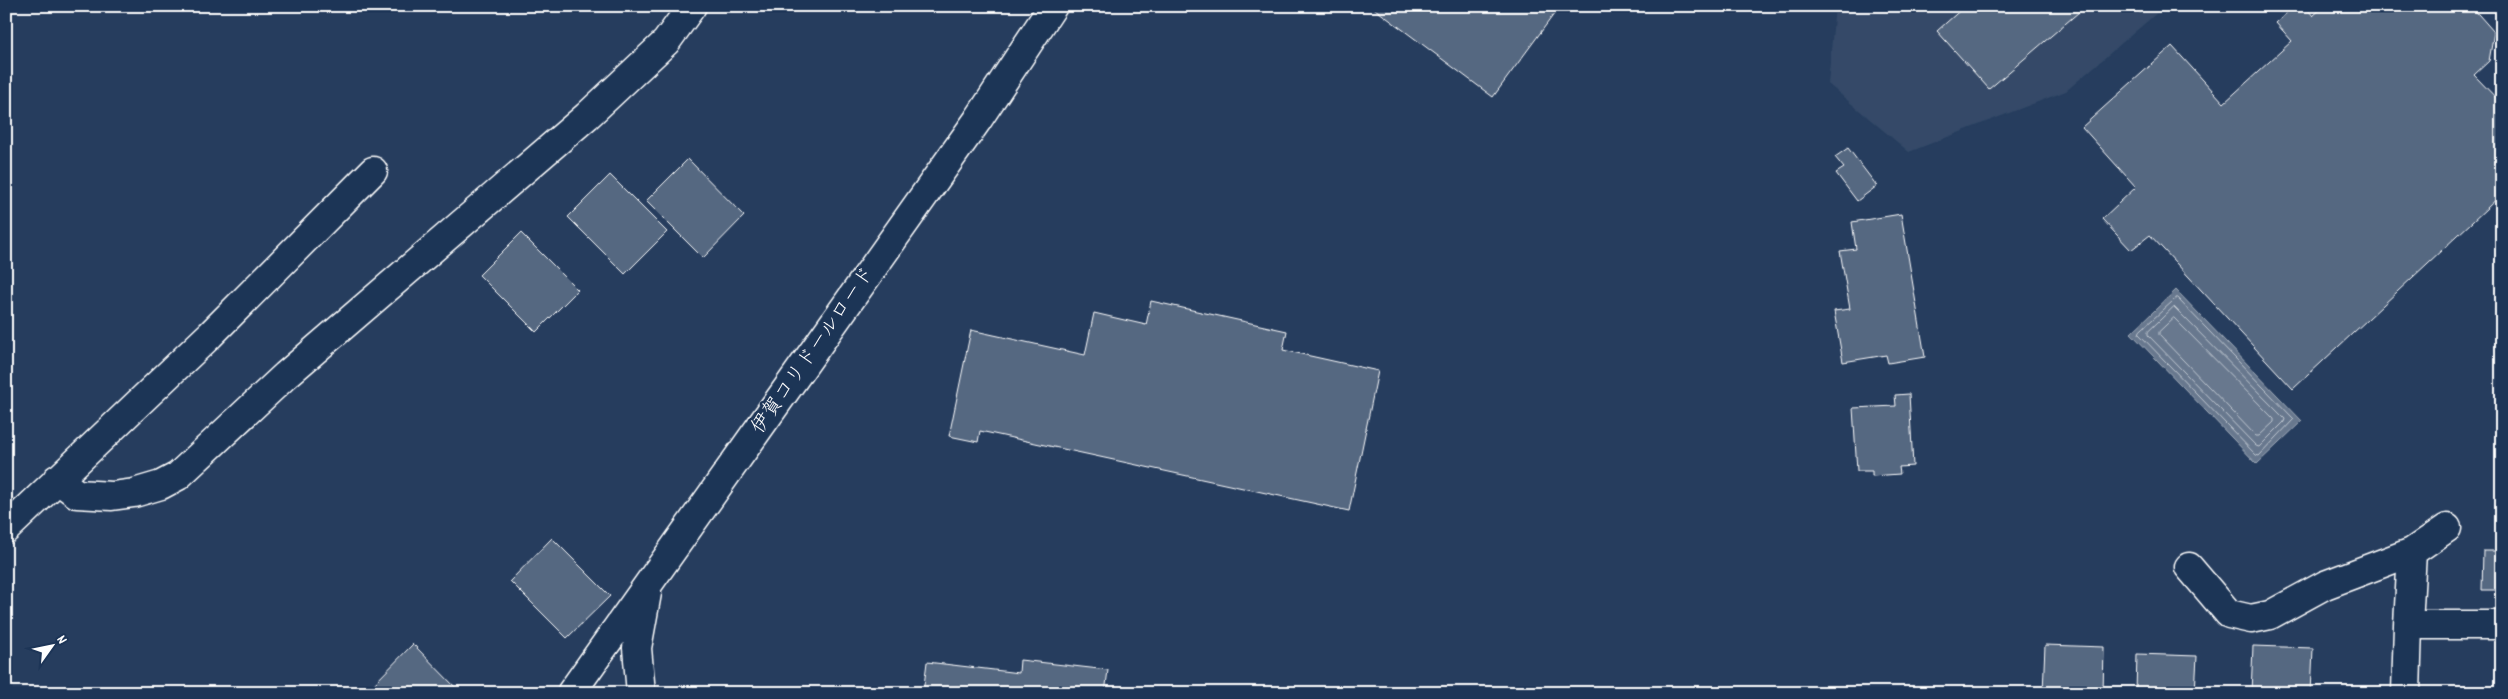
<svg xmlns="http://www.w3.org/2000/svg" width="2508" height="699" viewBox="0 0 2508 699" font-family="Dekko,'Klee One',sans-serif">
	<style>
		.built { fill: #344a68 }
		.water { fill: #67788e; stroke: #a4aebb }
		.lines { fill: none; stroke-linecap: round; stroke-linejoin: round }
		.shore { stroke: #c2c9d2; stroke-width: 1 }
		.building { fill: #556781; stroke: #fff }
		.minor-casing { stroke: #fff; stroke-width: 31 }
		.tertiary-casing { stroke: #fff; stroke-width: 31 }
		.minor { stroke: #1d3557; stroke-width: 28 }
		.tertiary { stroke: #1d3557; stroke-width: 28 }
		.labels { text-anchor: middle; dominant-baseline: central; stroke-width: 5; stroke-linejoin: round; paint-order: stroke }
		.street-label { font-size: 20px; fill: #fff; stroke: #1d3557 }
	</style>
	<rect width="100%" height="100%" fill="#263d5e"/>
	<filter id="ink" filterUnits="userSpaceOnUse"><feTurbulence type="fractalNoise" baseFrequency=".02" numOctaves="2"/><feDisplacementMap in="SourceGraphic" scale="10" xChannelSelector="R" yChannelSelector="G"/><feConvolveMatrix kernelMatrix="1 2 1 2 8 2 1 2 1" color-interpolation-filters="sRGB"/></filter>
	<g filter="url(#ink)">
		<!-- built -->
		<path class="built" d="M 1835,6 L 2165,6 L 2066,91 L 1909,152 L 1828,84 Z"/>
		<!-- water -->
		<path class="water" d="M 2176,290 L 2302,421 L 2257,464 L 2131,333 Z"/>
		<g class="lines">
			<!-- shore -->
			<path class="shore" d="M 2177,298 L 2294,419 L 2259,456 L 2256,455 L 2139,334 L 2140,331 Z
				M 2174,307 L 2285,419 L 2284,422 L 2259,447 L 2256,446 L 2148,335 L 2148,332 Z
				M 2174,318 L 2274,419 L 2274,422 L 2259,436 L 2256,436 L 2159,335 L 2159,332 Z"/>
		</g>
		<!-- building -->
		<path class="building" d="M 1371,6 L 1560,6 L 1493,97 Z
			M 1965,6 L 2086,6 L 1989,89 L 1937,31 Z
			M 2134,6 L 2148,6 L 2140,13 Z
			M 2294,6 L 2305,6 L 2313,16 L 2324,6 L 2471,6 L 2494,32 L 2489,61 L 2474,75 L 2502,104 L 2502,194 L 2293,389 L 2150,235 L 2131,250 L 2102,219 L 2136,187 L 2082,127 L 2172,46 L 2224,103 L 2292,41 L 2276,23 Z
			M 1848,148 L 1877,186 L 1857,201 L 1836,173 L 1844,168 L 1835,157 Z
			M 688,159 L 744,216 L 703,258 L 646,201 Z
			M 610,175 L 667,232 L 625,274 L 568,217 Z
			M 1901,214 L 1925,357 L 1888,363 L 1886,355 L 1843,362 L 1834,311 L 1850,309 L 1840,251 L 1856,249 L 1852,222 Z
			M 521,233 L 578,290 L 536,332 L 479,275 Z
			M 1151,301 L 1287,331 L 1283,350 L 1378,371 L 1349,511 L 980,431 L 978,442 L 949,436 L 971,330 L 1085,355 L 1094,313 L 1146,325 Z
			M 1909,394 L 1913,466 L 1899,467 L 1900,474 L 1872,476 L 1872,471 L 1857,471 L 1853,408 L 1896,406 L 1895,395 Z
			M 552,538 L 610,596 L 567,638 L 510,581 Z
			M 2483,551 L 2500,551 L 2499,556 L 2502,556 L 2502,601 L 2497,601 L 2497,590 L 2482,590 Z
			M 413,644 L 461,693 L 377,693 L 371,687 Z
			M 2045,645 L 2104,647 L 2103,693 L 2043,692 Z
			M 2253,646 L 2313,648 L 2311,693 L 2251,693 Z
			M 2137,654 L 2197,656 L 2195,693 L 2136,693 Z
			M 1020,660 L 1108,670 L 1105,693 L 923,693 L 927,662 L 1019,673 Z"/>
		<g class="lines">
			<defs>
				<path id="minor" d="M 57,479 L 77,494 L 112,496 L 134,493 L 161,485 L 178,476 L 286,375 L 587,116 L 666,42 L 692,6
					M 6,529 L 210,335 L 373,171
					M 2189,567 L 2229,614 L 2251,619 L 2270,615 L 2325,585 L 2412,552 L 2447,528
					M 2408,625 L 2412,552
					M 2406,693 L 2408,625 L 2502,625"/>
				<path id="tertiary" d="M 571,693 L 977,121 L 1053,6
					M 641,693 L 637,648 L 647,593"/>
			</defs>
			<!-- minor casing -->
			<use href="#minor" class="minor-casing"/>
			<!-- tertiary casing -->
			<use href="#tertiary" class="tertiary-casing"/>
			<!-- minor -->
			<use href="#minor" class="minor"/>
			<!-- tertiary -->
			<use href="#tertiary" class="tertiary"/>
		</g>
	</g>
	<g class="labels">
		<!-- street labels -->
		<g class="street-label">
			<text transform="translate(814 351) rotate(-55)">伊賀コリドールロード</text>
		</g>
	</g>
	<!-- margin -->
	<rect width="2508" height="699" fill="none" stroke="#1d3557" stroke-width="25"/>
	<rect x="12" y="12" width="2483" height="674" fill="none" stroke="#fff" stroke-width="2" filter="url(#ink)"/>
	<!-- north arrow -->
	<g transform="translate(52 646) rotate(57)" stroke="#1d3557" stroke-width="4" paint-order="stroke">
	<path d="M0-4L9 19L0 12L-9 19Z" fill="#ffffff"/>
	<text y="-8" font-size="14" font-weight="bold" text-anchor="middle" fill="#ffffff">N</text>
	</g>
</svg>
